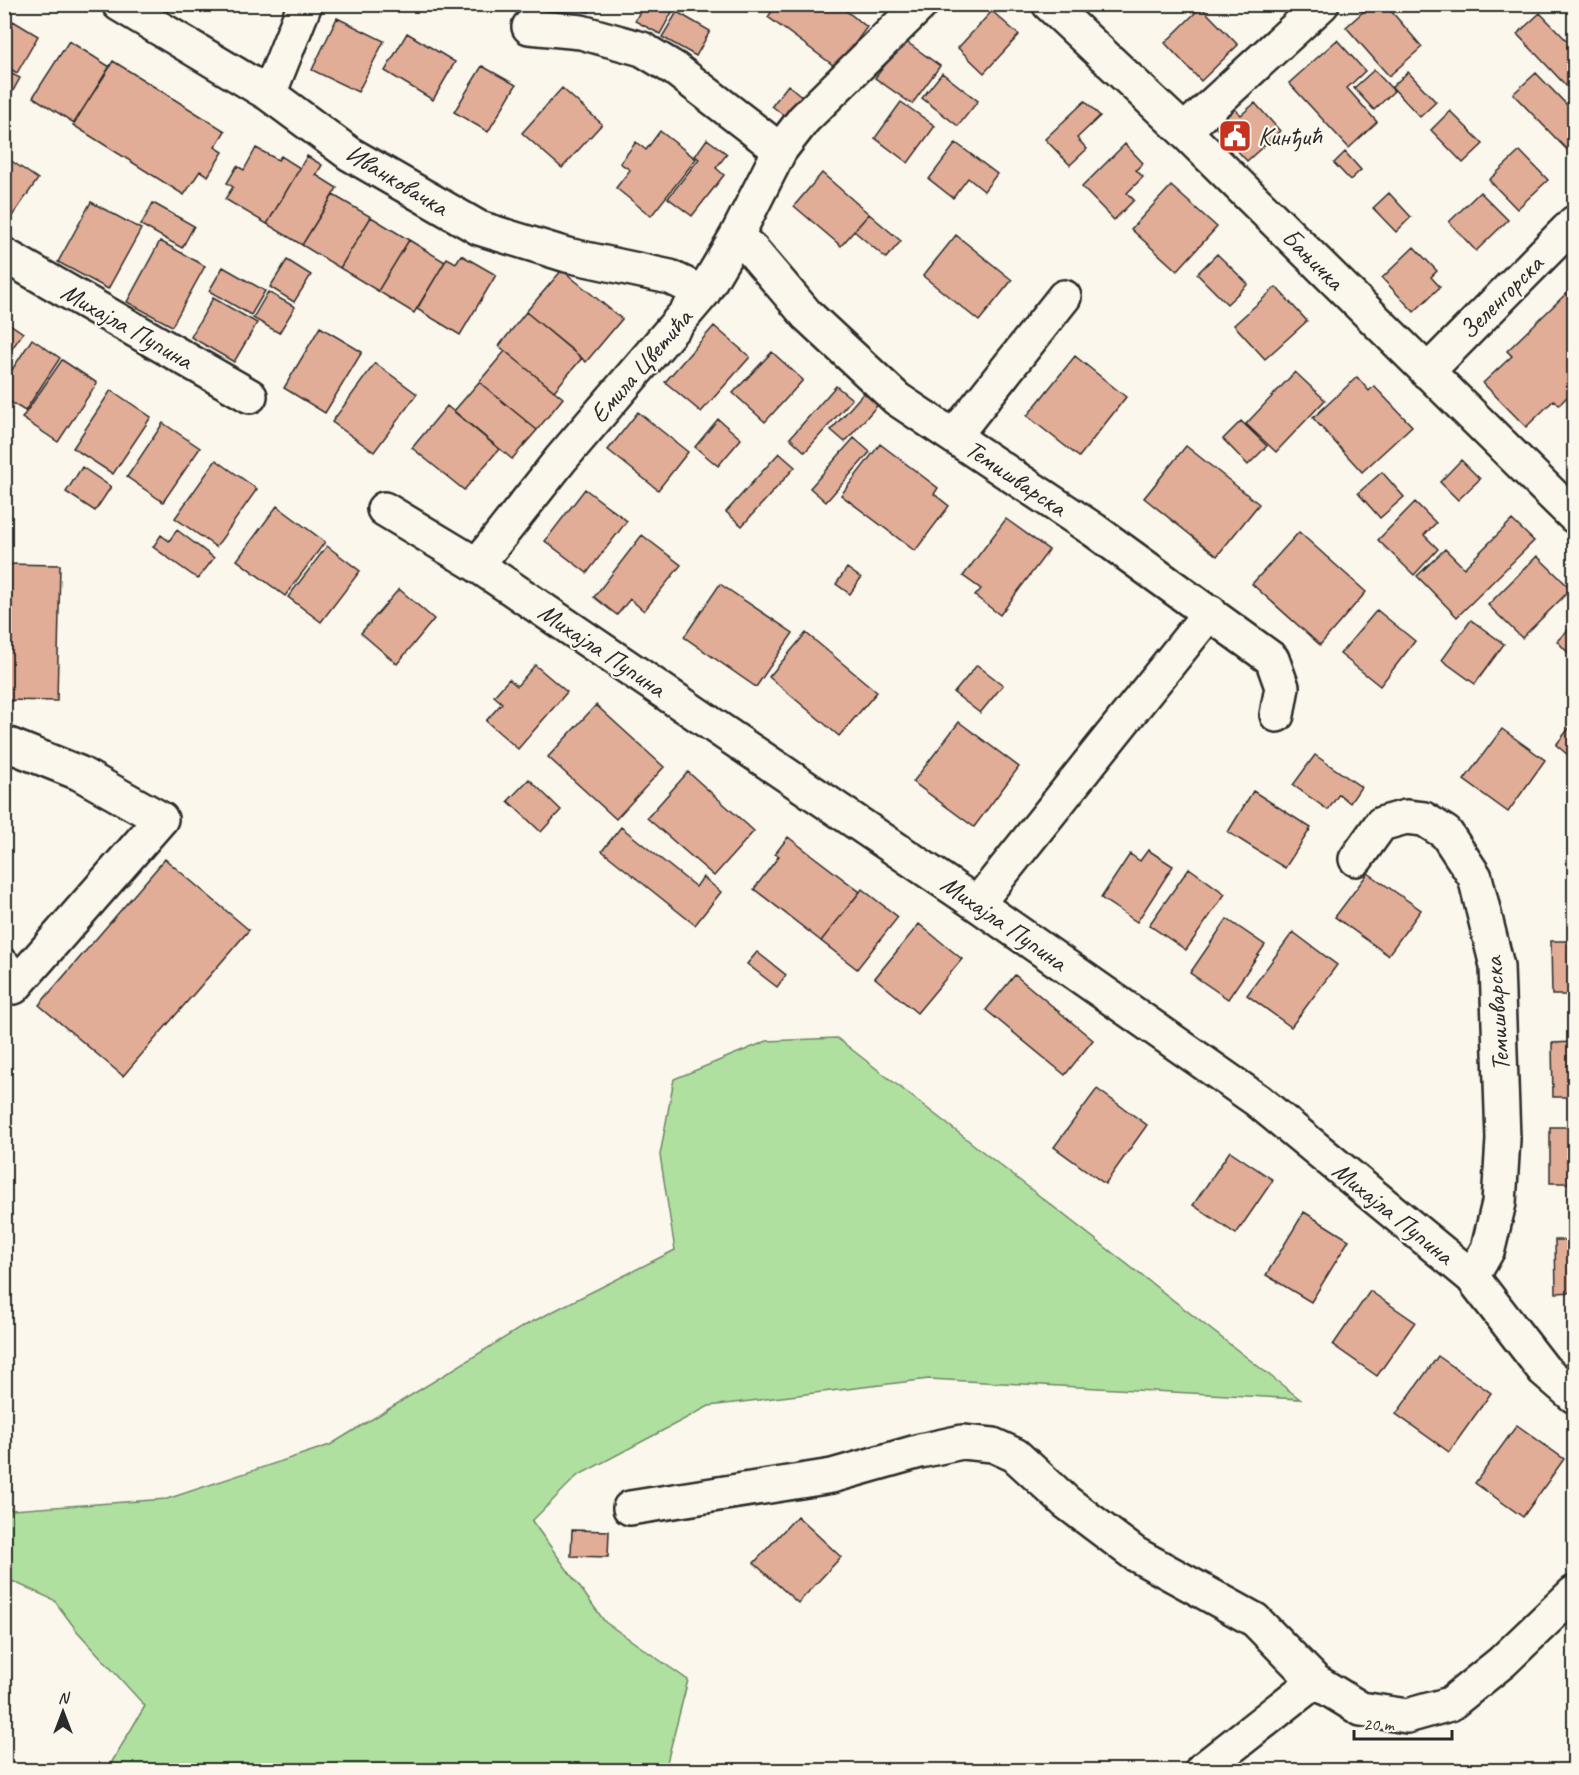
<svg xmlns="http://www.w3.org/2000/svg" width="1579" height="1775" viewBox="0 0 1579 1775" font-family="Caveat,sans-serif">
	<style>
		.green { fill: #b0e0a0; stroke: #6e8666; stroke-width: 1.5 }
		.building { fill: #e2ad97; stroke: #2b2b2b; stroke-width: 1.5 }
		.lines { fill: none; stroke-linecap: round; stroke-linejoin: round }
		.minor-casing { stroke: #2b2b2b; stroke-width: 38 }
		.minor { stroke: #fbf7ec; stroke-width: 33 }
		.labels { text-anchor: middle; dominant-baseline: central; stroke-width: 4.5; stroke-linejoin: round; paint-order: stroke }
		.poi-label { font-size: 26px; fill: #2b2b2b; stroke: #fbf7ec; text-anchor: start }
		.street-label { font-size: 26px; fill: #2b2b2b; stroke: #fbf7ec }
	</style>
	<rect width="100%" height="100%" fill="#fbf7ec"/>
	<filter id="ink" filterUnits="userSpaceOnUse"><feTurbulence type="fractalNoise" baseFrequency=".0167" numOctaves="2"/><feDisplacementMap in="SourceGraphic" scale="12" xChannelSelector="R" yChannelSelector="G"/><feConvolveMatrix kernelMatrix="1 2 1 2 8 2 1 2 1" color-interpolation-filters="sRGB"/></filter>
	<g filter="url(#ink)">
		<!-- green -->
		<path class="green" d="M 837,1038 L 1300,1399 L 929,1379 L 709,1406 L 577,1476 L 532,1521 L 605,1622 L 688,1680 L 665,1770 L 107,1770 L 145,1706 L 77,1631 L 54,1600 L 5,1578 L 5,1502 L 12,1510 L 167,1499 L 330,1445 L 522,1327 L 675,1250 L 660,1155 L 674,1079 L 767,1041 Z"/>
		<!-- building -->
		<path class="building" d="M 451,4 L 476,4 L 475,10 Z
			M 566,4 L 592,4 L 589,12 Z
			M 644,4 L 657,4 L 672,12 L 660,34 L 635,21 Z
			M 777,4 L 837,4 L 867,27 L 837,68 L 768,17 Z
			M 1372,4 L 1385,4 L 1422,47 L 1389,76 L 1346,27 Z
			M 1201,7 L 1238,45 L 1201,81 L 1165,43 Z
			M 992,11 L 1019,35 L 984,73 L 958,48 Z
			M 677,12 L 710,31 L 696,56 L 662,37 Z
			M 1540,13 L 1574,48 L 1574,94 L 1517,34 Z
			M 337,18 L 384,41 L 358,92 L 312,70 Z
			M 13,21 L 38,36 L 17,73 L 4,65 L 4,36 Z
			M 407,33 L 455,62 L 433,100 L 385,71 Z
			M 904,40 L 940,66 L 912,104 L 875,78 Z
			M 1337,40 L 1365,71 L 1347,88 L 1377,122 L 1349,148 L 1289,83 Z
			M 69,41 L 110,67 L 74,123 L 33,97 Z
			M 113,61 L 225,131 L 215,147 L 223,152 L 208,176 L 200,171 L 184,195 L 73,125 Z
			M 482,66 L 516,85 L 488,132 L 454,112 Z
			M 4,70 L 20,78 L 4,107 Z
			M 1374,70 L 1394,91 L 1374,110 L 1354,88 Z
			M 1408,72 L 1436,102 L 1420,117 L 1392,87 Z
			M 942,73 L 978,101 L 958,126 L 922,98 Z
			M 1536,73 L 1570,108 L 1574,103 L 1573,156 L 1513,94 Z
			M 788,85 L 804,98 L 788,119 L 772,106 Z
			M 562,88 L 602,124 L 562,168 L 522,133 Z
			M 1085,101 L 1100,116 L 1077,138 L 1087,149 L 1070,165 L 1045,139 Z
			M 901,102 L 935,126 L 908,163 L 875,138 Z
			M 1255,103 L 1280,131 L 1247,161 L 1215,127 L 1235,109 L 1241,115 Z
			M 1450,111 L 1483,144 L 1463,163 L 1431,130 Z
			M 660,131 L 696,159 L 651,216 L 616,188 L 630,170 L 620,163 L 636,142 L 646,150 Z
			M 707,139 L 727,154 L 716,168 L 724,175 L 692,216 L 668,198 L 699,159 L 695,156 Z
			M 956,143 L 997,174 L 984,191 L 968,178 L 953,198 L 929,179 Z
			M 1125,144 L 1143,163 L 1136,170 L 1143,177 L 1127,193 L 1134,200 L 1114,220 L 1082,187 Z
			M 256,148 L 278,160 L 281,156 L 300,168 L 267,224 L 225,199 L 233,187 L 227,183 L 237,166 L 244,170 Z
			M 1520,151 L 1548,180 L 1517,209 L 1489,180 Z
			M 1345,152 L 1361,170 L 1350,180 L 1334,163 Z
			M 4,156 L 38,179 L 13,215 L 4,209 Z
			M 307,156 L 322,165 L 316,175 L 337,188 L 302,245 L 267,224 Z
			M 822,173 L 869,214 L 841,246 L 794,206 Z
			M 1171,186 L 1217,227 L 1177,271 L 1131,229 Z
			M 1480,192 L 1508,220 L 1476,251 L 1449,222 Z
			M 1389,193 L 1411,217 L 1396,232 L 1373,208 Z
			M 333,195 L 371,217 L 340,268 L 302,245 Z
			M 91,202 L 141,229 L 108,289 L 58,262 Z
			M 153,203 L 194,226 L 182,248 L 141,225 Z
			M 869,214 L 901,241 L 886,258 L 854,231 Z
			M 371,217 L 409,240 L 378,291 L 340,268 Z
			M 956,235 L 1012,280 L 979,321 L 923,276 Z
			M 409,240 L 445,262 L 414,313 L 378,291 Z
			M 160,241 L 205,266 L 172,326 L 127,302 Z
			M 1414,247 L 1437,271 L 1431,277 L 1440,287 L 1414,312 L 1382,278 Z
			M 1217,254 L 1248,284 L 1227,304 L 1197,274 Z
			M 461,255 L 496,275 L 460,335 L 417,309 L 447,258 L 456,263 Z
			M 287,260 L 311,275 L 294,302 L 270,287 Z
			M 223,267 L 265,291 L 251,315 L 209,291 Z
			M 562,270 L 622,319 L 586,362 L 526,312 Z
			M 1574,286 L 1574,390 L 1559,405 L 1554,400 L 1526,427 L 1483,383 L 1512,356 L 1507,351 Z
			M 1276,287 L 1307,321 L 1265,359 L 1234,325 Z
			M 268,292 L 295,307 L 279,333 L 253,318 Z
			M 213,298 L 257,323 L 234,362 L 191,337 Z
			M 526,312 L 582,358 L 554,391 L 499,346 Z
			M 4,320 L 23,333 L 4,360 Z
			M 714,326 L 750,357 L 701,412 L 665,382 Z
			M 320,327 L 362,352 L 325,413 L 284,388 Z
			M 32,339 L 60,358 L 25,411 L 4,398 L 4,382 Z
			M 505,351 L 563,398 L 537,430 L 479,382 Z
			M 772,352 L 803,380 L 765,422 L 733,393 Z
			M 1075,356 L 1126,397 L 1079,457 L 1027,416 Z
			M 62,360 L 97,383 L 58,442 L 22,418 Z
			M 375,363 L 417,394 L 374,452 L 332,422 Z
			M 1295,372 L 1325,400 L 1276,452 L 1246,424 Z
			M 1357,377 L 1369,391 L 1374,386 L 1412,426 L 1362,472 L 1313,418 Z
			M 479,382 L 537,430 L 512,459 L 454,411 Z
			M 836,386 L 852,399 L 805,452 L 790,438 Z
			M 868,388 L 882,400 L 845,442 L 831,430 Z
			M 111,390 L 151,417 L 113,474 L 73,448 Z
			M 447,406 L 499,449 L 464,490 L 412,448 Z
			M 638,412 L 688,452 L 658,490 L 608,450 Z
			M 718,419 L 741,439 L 718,466 L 695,447 Z
			M 1241,421 L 1267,446 L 1248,465 L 1223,439 Z
			M 163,423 L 200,448 L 163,502 L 127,477 Z
			M 854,438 L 870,452 L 826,502 L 810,488 Z
			M 880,444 L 938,488 L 934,494 L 949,506 L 915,551 L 841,495 Z
			M 1186,446 L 1259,504 L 1217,556 L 1144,498 Z
			M 779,453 L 795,467 L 742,526 L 726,512 Z
			M 216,460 L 257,489 L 216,547 L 175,518 Z
			M 1461,460 L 1480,479 L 1458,500 L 1440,482 Z
			M 82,467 L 111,487 L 95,511 L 66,492 Z
			M 1382,472 L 1404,497 L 1380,518 L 1358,493 Z
			M 585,489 L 627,521 L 587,573 L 545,541 Z
			M 1415,502 L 1436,523 L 1424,535 L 1438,549 L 1414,575 L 1378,540 Z
			M 277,506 L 325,542 L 285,596 L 237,560 Z
			M 1006,519 L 1049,550 L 1000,615 L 975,596 L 981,589 L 963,576 Z
			M 1512,520 L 1534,541 L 1457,617 L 1417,576 L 1445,549 L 1464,568 Z
			M 177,530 L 214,558 L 198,579 L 153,547 L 161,535 L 169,541 Z
			M 1299,532 L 1366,592 L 1320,645 L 1252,584 Z
			M 642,535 L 681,565 L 644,611 L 630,599 L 617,615 L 594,597 Z
			M 327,546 L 360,571 L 321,622 L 288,597 Z
			M 1537,556 L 1571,589 L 1522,638 L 1488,605 Z
			M 4,564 L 60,565 L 57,701 L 4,700 Z
			M 847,568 L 861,578 L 850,594 L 836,584 Z
			M 720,584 L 793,633 L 756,687 L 684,637 Z
			M 399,589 L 434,619 L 397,664 L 361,633 Z
			M 1377,610 L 1415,641 L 1380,686 L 1340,654 Z
			M 1471,620 L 1504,644 L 1475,684 L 1442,660 Z
			M 1574,624 L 1574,659 L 1557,641 Z
			M 806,633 L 877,692 L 839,736 L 769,677 Z
			M 535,665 L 567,692 L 518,749 L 486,721 L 502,703 L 494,696 L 509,679 L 517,686 Z
			M 977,665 L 1003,685 L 980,713 L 954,693 Z
			M 596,705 L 664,767 L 616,819 L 548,757 Z
			M 959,722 L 1019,767 L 974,827 L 913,782 Z
			M 1574,722 L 1574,760 L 1556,745 Z
			M 1502,729 L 1545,760 L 1508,812 L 1464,780 Z
			M 1315,755 L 1361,787 L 1350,803 L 1339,794 L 1328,810 L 1293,785 Z
			M 688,772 L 754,831 L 714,876 L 647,818 Z
			M 529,779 L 561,810 L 541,832 L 508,801 Z
			M 1253,791 L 1311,828 L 1285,868 L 1228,832 Z
			M 621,827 L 696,887 L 703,877 L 721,892 L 695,925 L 602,851 Z
			M 788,837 L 860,892 L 821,941 L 754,889 L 779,856 L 775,854 Z
			M 1148,850 L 1173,866 L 1137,922 L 1101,898 L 1130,854 L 1140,861 Z
			M 165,859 L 249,930 L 123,1076 L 39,1005 Z
			M 1189,868 L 1225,894 L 1186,950 L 1149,925 Z
			M 1368,873 L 1421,910 L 1388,955 L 1335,917 Z
			M 862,889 L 898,917 L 857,969 L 821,941 Z
			M 1227,919 L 1265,945 L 1228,999 L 1190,973 Z
			M 919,924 L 962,959 L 917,1013 L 875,978 Z
			M 1293,932 L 1337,965 L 1291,1027 L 1247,995 Z
			M 1551,941 L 1574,941 L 1574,995 L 1552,995 Z
			M 757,952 L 786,975 L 777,987 L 747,964 Z
			M 1015,975 L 1093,1040 L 1065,1075 L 986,1010 Z
			M 1574,1042 L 1574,1097 L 1553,1097 L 1552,1043 Z
			M 1097,1089 L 1147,1125 L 1105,1184 L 1054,1147 Z
			M 1550,1127 L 1574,1127 L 1574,1183 L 1550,1183 Z
			M 1230,1151 L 1273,1180 L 1236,1234 L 1193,1205 Z
			M 1304,1212 L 1349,1240 L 1311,1302 L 1266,1275 Z
			M 1555,1240 L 1574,1240 L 1574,1292 L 1556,1293 Z
			M 1370,1291 L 1415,1322 L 1377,1376 L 1333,1345 Z
			M 1438,1356 L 1491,1393 L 1449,1452 L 1396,1414 Z
			M 1517,1425 L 1564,1459 L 1523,1517 L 1475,1483 Z
			M 797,1516 L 841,1557 L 798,1603 L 754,1563 Z
			M 572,1530 L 609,1531 L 608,1557 L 571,1556 Z"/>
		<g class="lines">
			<defs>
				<path id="minor" d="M 119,4 L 269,94 L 350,154 L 479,228 L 567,255 L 670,277 L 703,293
					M 1049,4 L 1184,131 L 1574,516
					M 529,27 L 581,32 L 642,49 L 675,69 L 780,150
					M 269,94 L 305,4
					M 1184,131 L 1322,4
					M 736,237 L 751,249 L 807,315 L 897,399 L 1094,530 L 1272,659 L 1282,687 L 1277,715
					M 4,255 L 250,396
					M 1427,372 L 1574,223
					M 954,436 L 1064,297
					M 384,509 L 477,565 L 977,904 L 1257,1100 L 1472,1277 L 1544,1370 L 1574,1396
					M 477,565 L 561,459 L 703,293 L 736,237 L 780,150 L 804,119 L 921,4
					M 4,743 L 79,773 L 161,819 L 14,987 L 4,966
					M 1356,859 L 1381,824 L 1406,817 L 1424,819 L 1446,833 L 1475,877 L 1497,966 L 1503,1139 L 1499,1203 L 1488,1249 L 1472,1277
					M 977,904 L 1210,612
					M 630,1508 L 832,1476 L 920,1451 L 962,1442 L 993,1445 L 1015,1455 L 1066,1502 L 1135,1554 L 1255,1620 L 1315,1681 L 1361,1709 L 1407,1716 L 1450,1704 L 1502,1662 L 1574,1593
					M 1202,1770 L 1315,1681"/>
			</defs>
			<!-- minor casing -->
			<use href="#minor" class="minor-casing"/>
			<!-- minor -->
			<use href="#minor" class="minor"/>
		</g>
	</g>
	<!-- icons -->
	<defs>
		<symbol id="civic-square" viewBox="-11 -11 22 22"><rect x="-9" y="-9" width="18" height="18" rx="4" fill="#c8321e" stroke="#fbf7ec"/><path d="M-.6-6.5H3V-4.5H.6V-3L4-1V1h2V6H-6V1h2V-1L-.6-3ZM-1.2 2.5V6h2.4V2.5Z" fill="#fff"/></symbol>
	</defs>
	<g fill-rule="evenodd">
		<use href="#civic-square" x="1216" y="117" width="38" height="38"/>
	</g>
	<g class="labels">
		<!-- poi labels -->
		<g class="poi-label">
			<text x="1258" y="136">Кинђић</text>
		</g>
		<!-- street labels -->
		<g class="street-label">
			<text transform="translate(397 180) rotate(31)">Иванковачка</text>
			<text transform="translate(1313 259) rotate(45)">Бањичка</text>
			<text transform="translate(1501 297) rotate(-45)">Зеленгорска</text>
			<text transform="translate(127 326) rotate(30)">Михајла Пупина</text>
			<text transform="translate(641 366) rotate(-49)">Емила Цветића</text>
			<text transform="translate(1016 478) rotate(34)">Темишварска</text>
			<text transform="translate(602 650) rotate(34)">Михајла Пупина</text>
			<text transform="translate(1004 923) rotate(35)">Михајла Пупина</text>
			<text transform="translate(1497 1014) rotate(-94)">Темишварска</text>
			<text transform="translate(1393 1213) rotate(39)">Михајла Пупина</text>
		</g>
	</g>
	<!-- margin -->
	<rect width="1579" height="1775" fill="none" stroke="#fbf7ec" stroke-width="24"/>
	<rect x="12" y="12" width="1555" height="1751" fill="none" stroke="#2b2b2b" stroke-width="2" filter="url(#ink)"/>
	<!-- north arrow -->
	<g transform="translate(63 1712)" stroke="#fbf7ec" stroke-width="4.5" paint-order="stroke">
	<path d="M0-4.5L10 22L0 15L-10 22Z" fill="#2b2b2b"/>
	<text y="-9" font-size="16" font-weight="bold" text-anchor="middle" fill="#2b2b2b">N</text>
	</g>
	<!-- scale -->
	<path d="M1354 1730v9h98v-9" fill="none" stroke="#2b2b2b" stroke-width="3"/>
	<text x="1363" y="1730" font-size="18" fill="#2b2b2b" stroke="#fbf7ec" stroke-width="4.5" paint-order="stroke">20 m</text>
</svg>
